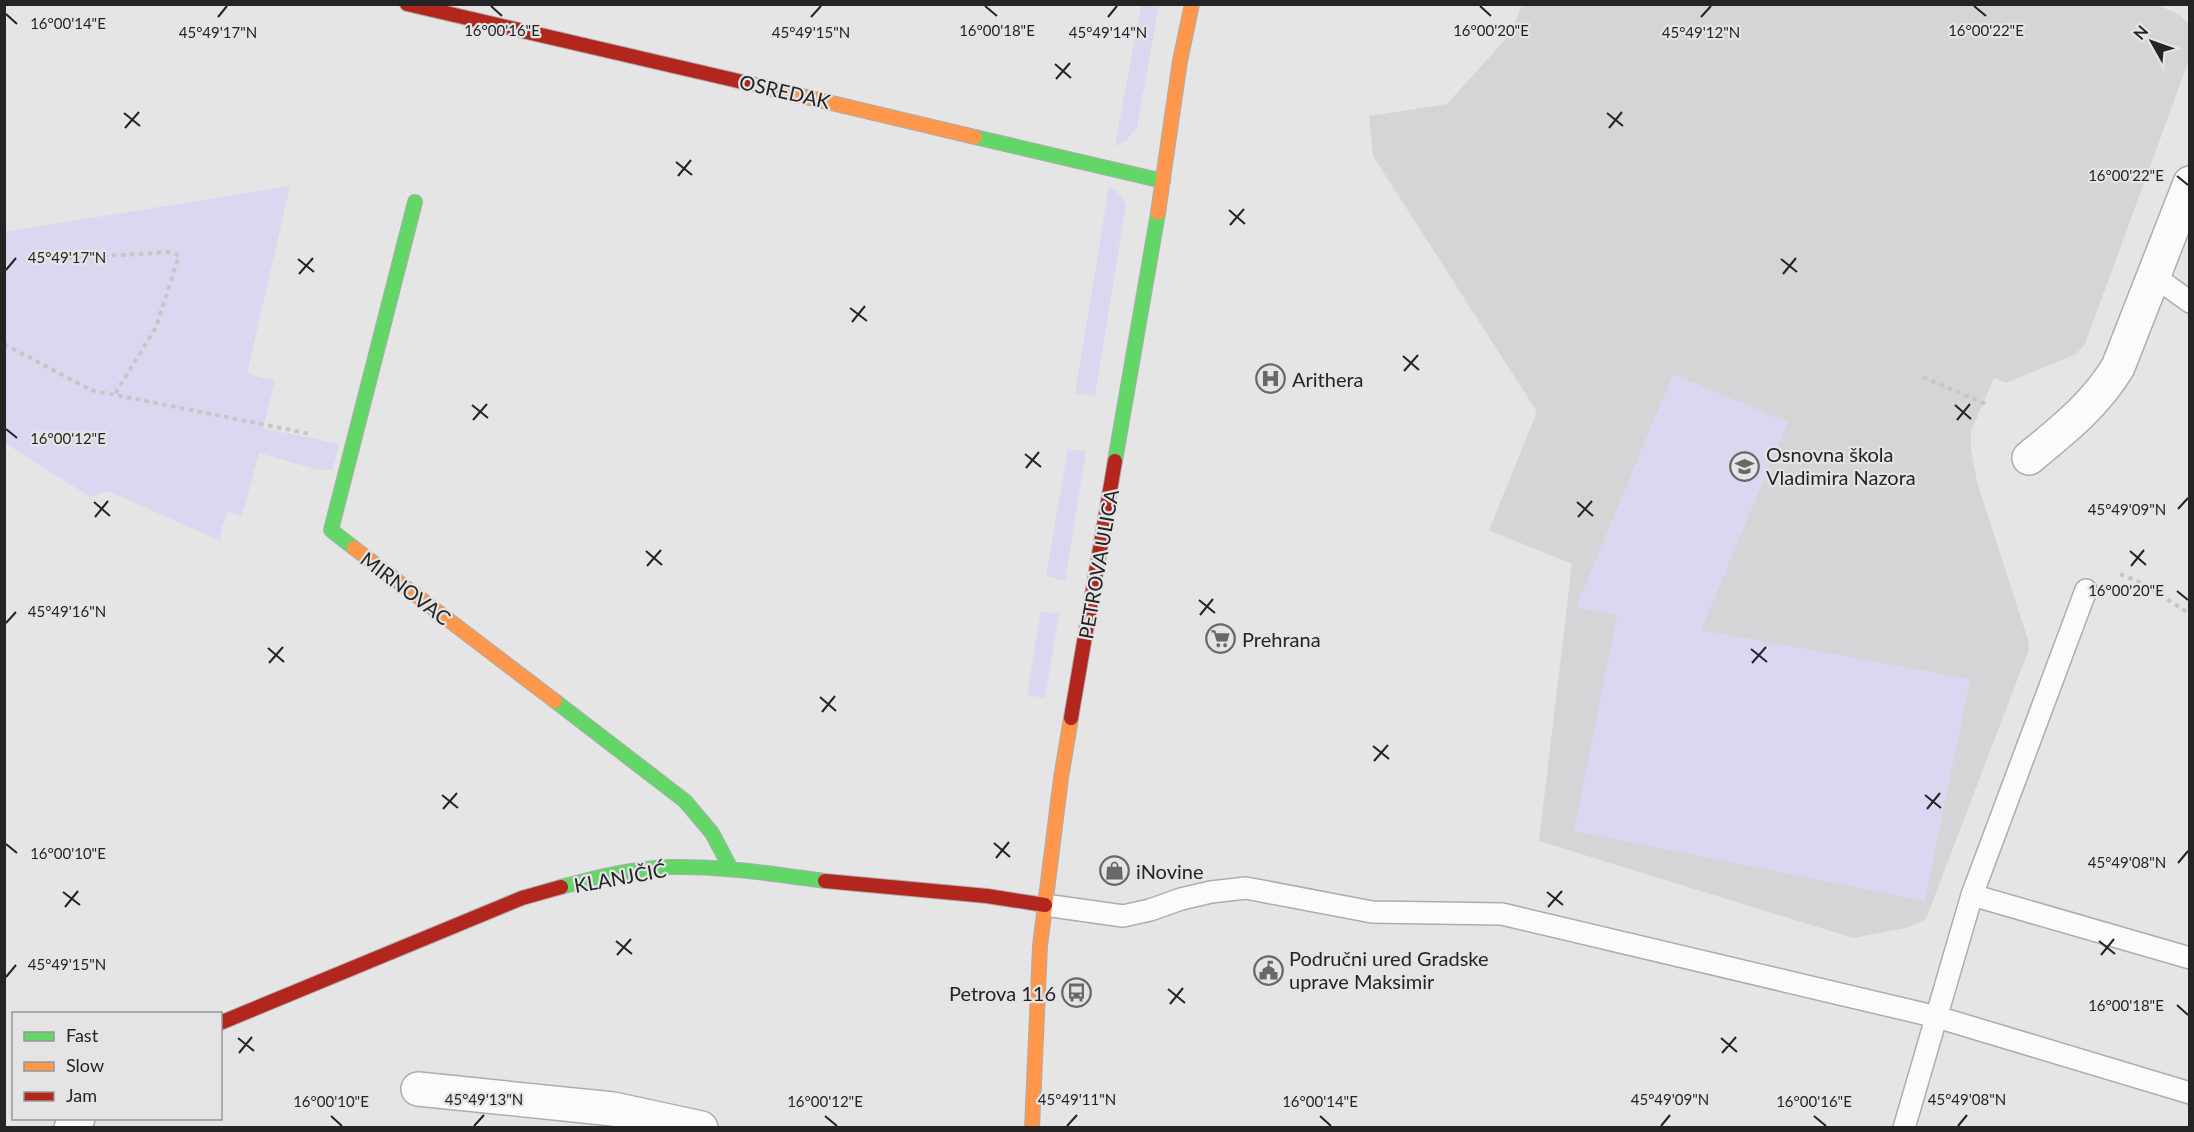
<svg xmlns="http://www.w3.org/2000/svg" width="2194" height="1132" viewBox="0 0 2194 1132" font-family="Lato,sans-serif">
	<style>
		.built { fill: #d5d5d8 }
		.green { fill: #d9d8f0 }
		.lines { fill: none; stroke-linecap: round; stroke-linejoin: round }
		.lane-casing { stroke: #adadad; stroke-width: 24 }
		.street-casing { stroke: #adadad; stroke-width: 36 }
		.fast-casing { stroke: #adadad; stroke-width: 16 }
		.slow-casing { stroke: #adadad; stroke-width: 16 }
		.jam-casing { stroke: #adadad; stroke-width: 16 }
		.path { stroke: #c6c6c7; stroke-width: 4; stroke-dasharray: 4.5 4.5; stroke-linecap: butt }
		.lane { stroke: #fbfbfb; stroke-width: 21 }
		.street { stroke: #fbfbfb; stroke-width: 33 }
		.fast { stroke: #63d668; stroke-width: 14 }
		.slow { stroke: #ff974d; stroke-width: 14 }
		.jam { stroke: #b3261e; stroke-width: 14 }
		.ticks { fill: none; stroke: #242424; stroke-width: 2 }
		.labels { text-anchor: middle; dominant-baseline: central; stroke-width: 4.5; stroke-linejoin: round; paint-order: stroke }
		.street-label { font-size: 20px; fill: #242424; stroke: #e4e4e6 }
		.poi-label { font-size: 20px; fill: #242424; stroke: #e4e4e6; text-anchor: start }
		.ticks-label { font-size: 15px; text-anchor: middle; fill: #242424; stroke: #e4e4e6; stroke-width: 4.5; stroke-linejoin: round; paint-order: stroke }
	</style>
	<rect width="100%" height="100%" fill="#e5e5e5"/>
	<!-- built -->
	<path class="built" d="M 2155,4 L 2178,14 L 2188,23 L 2190,29 L 2189,60 L 2085,344 L 2076,354 L 2006,383 L 1994,378 L 1971,431 L 1971,450 L 1977,482 L 2029,643 L 2029,649 L 1926,919 L 1906,928 L 1853,938 L 1539,841 L 1572,564 L 1489,530 L 1537,412 L 1373,156 L 1369,116 L 1447,104 L 1511,33 L 1522,5 Z"/>
	<!-- green -->
	<path class="green" d="M 1141,5 L 1159,5 L 1137,127 L 1126,141 L 1115,146 Z
		M 290,186 L 247,374 L 275,381 L 263,428 L 339,444 L 332,470 L 319,470 L 259,453 L 242,516 L 227,512 L 220,535 L 221,541 L 108,491 L 90,497 L 5,443 L 4,232 Z
		M 1109,187 L 1116,190 L 1126,204 L 1095,396 L 1075,393 Z
		M 1673,374 L 1788,422 L 1701,630 L 1970,679 L 1925,901 L 1574,831 L 1617,615 L 1576,607 Z
		M 1068,449 L 1086,451 L 1065,581 L 1046,576 Z
		M 1041,611 L 1059,614 L 1045,698 L 1027,695 Z"/>
	<g class="lines">
		<defs>
			<path id="lane" d="M 2154,276 L 2190,302
				M 1972,895 L 2190,958
				M 1045,905 L 1123,916 L 1150,910 L 1181,899 L 1211,892 L 1246,888 L 1372,912 L 1502,914 L 1937,1017 L 2190,1093
				M 1904,1128 L 1972,895 L 2086,590"/>
			<path id="street" d="M 2029,458 C 2063,430 2095,405 2118,367 L 2190,183
				M 418,1089 L 613,1109 L 701,1128
				M 71,1128 L 78,1118"/>
			<path id="fast" d="M 975,137 L 1163,181
				M 1115,461 L 1158,213
				M 354,548 L 331,530 L 415,202
				M 555,701 L 685,801 L 712,833 L 731,869
				M 561,887 C 596,878 633,868 670,867 C 722,866 774,874 825,881"/>
			<path id="slow" d="M 747,83 L 975,137
				M 1158,213 L 1180,61 L 1192,4
				M 354,548 L 555,701
				M 1032,1128 L 1040,946 L 1061,778 L 1071,718"/>
			<path id="jam" d="M 407,4 L 747,83
				M 1071,718 L 1115,461
				M 825,881 L 987,896 L 1045,905
				M 220,1023 L 522,898 L 561,887"/>
		</defs>
		<!-- lane casing -->
		<use href="#lane" class="lane-casing"/>
		<!-- street casing -->
		<use href="#street" class="street-casing"/>
		<!-- fast casing -->
		<use href="#fast" class="fast-casing"/>
		<!-- slow casing -->
		<use href="#slow" class="slow-casing"/>
		<!-- jam casing -->
		<use href="#jam" class="jam-casing"/>
		<!-- path -->
		<path class="path" d="M 67,258 L 172,252 L 179,256 L 156,327 L 115,394
			M 4,344 L 91,390 L 311,434
			M 1923,377 L 1988,405
			M 2120,574 L 2144,584 L 2190,614"/>
		<!-- lane -->
		<use href="#lane" class="lane"/>
		<!-- street -->
		<use href="#street" class="street"/>
		<!-- fast -->
		<use href="#fast" class="fast"/>
		<!-- slow -->
		<use href="#slow" class="slow"/>
		<!-- jam -->
		<use href="#jam" class="jam"/>
	</g>
	<!-- ticks -->
	<path class="ticks" d="M 491,6 L 502,16M 985,6 L 997,16M 1480,6 L 1491,16M 1974,6 L 1986,16M 6,14 L 17,24M 218,17 L 227,6M 811,17 L 821,6M 1108,17 L 1117,6M 1701,17 L 1711,6M 1055,64 L 1071,78M 1056,79 L 1070,63M 124,113 L 140,126M 1607,113 L 1623,126M 125,128 L 139,112M 1609,128 L 1622,112M 676,162 L 692,175M 678,176 L 691,160M 2177,176 L 2188,185M 1229,210 L 1245,224M 1230,225 L 1244,209M 298,259 L 314,272M 1781,259 L 1797,272M 6,270 L 16,258M 299,274 L 313,258M 1783,274 L 1796,258M 850,308 L 867,321M 852,322 L 865,306M 1403,356 L 1419,370M 1404,371 L 1418,355M 472,405 L 488,418M 1955,405 L 1971,419M 473,420 L 487,404M 1957,420 L 1970,404M 6,429 L 17,438M 1025,454 L 1041,467M 1026,468 L 1039,452M 94,502 L 110,516M 1577,502 L 1593,516M 2178,509 L 2188,498M 95,517 L 108,501M 1578,517 L 1592,501M 646,551 L 662,565M 2130,551 L 2146,565M 647,566 L 661,550M 2131,566 L 2144,550M 2177,591 L 2188,600M 1199,600 L 1215,613M 1200,615 L 1213,599M 6,623 L 16,612M 268,648 L 284,662M 1751,649 L 1767,662M 269,663 L 283,647M 1752,663 L 1766,647M 820,697 L 836,711M 822,712 L 835,696M 1373,746 L 1389,759M 1374,761 L 1388,745M 442,795 L 458,808M 1925,795 L 1941,808M 443,809 L 457,793M 1927,809 L 1940,793M 994,843 L 1010,857M 6,844 L 17,853M 996,858 L 1009,842M 2178,863 L 2188,851M 63,892 L 80,905M 1547,892 L 1563,905M 65,907 L 78,891M 1548,907 L 1562,891M 616,941 L 632,954M 2099,941 L 2115,954M 617,955 L 631,939M 2101,955 L 2114,939M 6,977 L 16,965M 1168,989 L 1185,1003M 1170,1004 L 1183,988M 2177,1005 L 2188,1015M 238,1038 L 254,1051M 1721,1038 L 1737,1052M 239,1053 L 252,1037M 1722,1053 L 1736,1037M 331,1116 L 342,1126M 825,1116 L 837,1126M 1320,1116 L 1331,1126M 1814,1116 L 1826,1126M 474,1126 L 484,1115M 1067,1126 L 1077,1115M 1661,1126 L 1670,1115M 1958,1126 L 1967,1115"/>
	<!-- icons -->
	<defs>
		<symbol id="hospital-ring" viewBox="-11 -11 22 22"><circle r="9.5" fill="#e4e4e6" stroke="#686868" stroke-width="1.5"/><path d="M-5-5h3v3.5h4V-5h3V5h-3V1.5h-4V5h-3Z" fill="#686868"/></symbol>
		<symbol id="school-ring" viewBox="-11 -11 22 22"><circle r="9.5" fill="#e4e4e6" stroke="#686868" stroke-width="1.5"/><path d="M0-5L7-2L0 1L-7-2ZM-4 1L0 2.5L4 1V4Q0 6-4 4Z" fill="#686868"/></symbol>
		<symbol id="supermarket-ring" viewBox="-11 -11 22 22"><circle r="9.5" fill="#e4e4e6" stroke="#686868" stroke-width="1.5"/><path d="M-6-5.5h2.5l.6 2H6L4.5 2H-2.5L-4.4-4H-6ZM-1.5 3.2a1.3 1.3 0 1 0 .1 0ZM3 3.2a1.3 1.3 0 1 0 .1 0Z" fill="#686868"/></symbol>
		<symbol id="shop-ring" viewBox="-11 -11 22 22"><circle r="9.5" fill="#e4e4e6" stroke="#686868" stroke-width="1.5"/><path d="M-5-2.5h2.3a2.7 3.5 0 0 1 5.4 0H5L5.5 6h-11ZM-1.5-2.5h3a1.5 2.3 0 0 0-3 0Z" fill="#686868"/></symbol>
		<symbol id="civic-ring" viewBox="-11 -11 22 22"><circle r="9.5" fill="#e4e4e6" stroke="#686868" stroke-width="1.5"/><path d="M-.6-6.5H3V-4.5H.6V-3L4-1V1h2V6H-6V1h2V-1L-.6-3ZM-1.2 2.5V6h2.4V2.5Z" fill="#686868"/></symbol>
		<symbol id="bus-ring" viewBox="-11 -11 22 22"><circle r="9.5" fill="#e4e4e6" stroke="#686868" stroke-width="1.5"/><path d="M-5-6H5V4H4V6H2V4H-2V6H-4V4H-5ZM-3.5-4V0h7V-4ZM-3.5 1.2v1.5H-2V1.2ZM2 1.2v1.5H3.5V1.2Z" fill="#686868"/></symbol>
	</defs>
	<g fill-rule="evenodd">
		<use href="#hospital-ring" x="1254" y="362" width="33" height="33"/>
		<use href="#school-ring" x="1728" y="450" width="33" height="33"/>
		<use href="#supermarket-ring" x="1204" y="622" width="33" height="33"/>
		<use href="#shop-ring" x="1098" y="854" width="33" height="33"/>
		<use href="#civic-ring" x="1252" y="954" width="33" height="33"/>
		<use href="#bus-ring" x="1060" y="976" width="33" height="33"/>
	</g>
	<g class="labels">
		<!-- street labels -->
		<g class="street-label">
			<text transform="translate(785 91) rotate(13)">OSREDAK</text>
			<text transform="translate(1098 564) rotate(-80)">PETROVA ULICA</text>
			<text transform="translate(406 588) rotate(37)">MIRNOVAC</text>
			<text transform="translate(620 877) rotate(-10)">KLANJČIĆ</text>
		</g>
		<!-- poi labels -->
		<g class="poi-label">
			<text x="1292" y="379">Arithera</text>
			<text x="1766" y="454">Osnovna škola<tspan x="1766" dy="23">Vladimira Nazora</tspan></text>
			<text x="1242" y="639">Prehrana</text>
			<text x="1136" y="871">iNovine</text>
			<text x="1289" y="958">Područni ured Gradske<tspan x="1289" dy="23">uprave Maksimir</tspan></text>
			<text x="1056" y="993" text-anchor="end">Petrova 116</text>
		</g>
	</g>
	<g class="ticks-label">
		<text x="68" y="29">16°00'14"E</text>
		<text x="1986" y="36">16°00'22"E</text>
		<text x="502" y="36">16°00'16"E</text>
		<text x="997" y="36">16°00'18"E</text>
		<text x="1491" y="36">16°00'20"E</text>
		<text x="218" y="38">45°49'17"N</text>
		<text x="811" y="38">45°49'15"N</text>
		<text x="1108" y="38">45°49'14"N</text>
		<text x="1701" y="38">45°49'12"N</text>
		<text x="2126" y="181">16°00'22"E</text>
		<text x="67" y="263">45°49'17"N</text>
		<text x="68" y="444">16°00'12"E</text>
		<text x="2127" y="515">45°49'09"N</text>
		<text x="2126" y="596">16°00'20"E</text>
		<text x="67" y="617">45°49'16"N</text>
		<text x="68" y="859">16°00'10"E</text>
		<text x="2127" y="868">45°49'08"N</text>
		<text x="67" y="970">45°49'15"N</text>
		<text x="2126" y="1011">16°00'18"E</text>
		<text x="484" y="1105">45°49'13"N</text>
		<text x="1077" y="1105">45°49'11"N</text>
		<text x="1670" y="1105">45°49'09"N</text>
		<text x="1967" y="1105">45°49'08"N</text>
		<text x="331" y="1107">16°00'10"E</text>
		<text x="825" y="1107">16°00'12"E</text>
		<text x="1320" y="1107">16°00'14"E</text>
		<text x="1814" y="1107">16°00'16"E</text>
	</g>
	<!-- border -->
	<rect width="2194" height="1132" fill="none" stroke="#242424" stroke-width="12"/>
	<!-- legend -->
	<rect x="12" y="1012" width="210" height="108" fill="#e4e4e6" stroke="#979798" stroke-width="1.5"/>
	<rect x="24" y="1032" width="30" height="9" fill="#63d668" stroke="#979798" stroke-width="1.5"/>
	<text x="66" y="1042" font-size="18" fill="#242424">Fast</text>
	<rect x="24" y="1062" width="30" height="9" fill="#ff974d" stroke="#979798" stroke-width="1.5"/>
	<text x="66" y="1072" font-size="18" fill="#242424">Slow</text>
	<rect x="24" y="1092" width="30" height="9" fill="#b3261e" stroke="#979798" stroke-width="1.5"/>
	<text x="66" y="1102" font-size="18" fill="#242424">Jam</text>
	<!-- north arrow -->
	<g transform="translate(2152 42) rotate(310)" stroke="#e4e4e6" stroke-width="4.5" paint-order="stroke">
	<path d="M0-4.5L10 22L0 15L-10 22Z" fill="#242424"/>
	<text y="-9" font-size="16" font-weight="bold" text-anchor="middle" fill="#242424">N</text>
	</g>
</svg>
